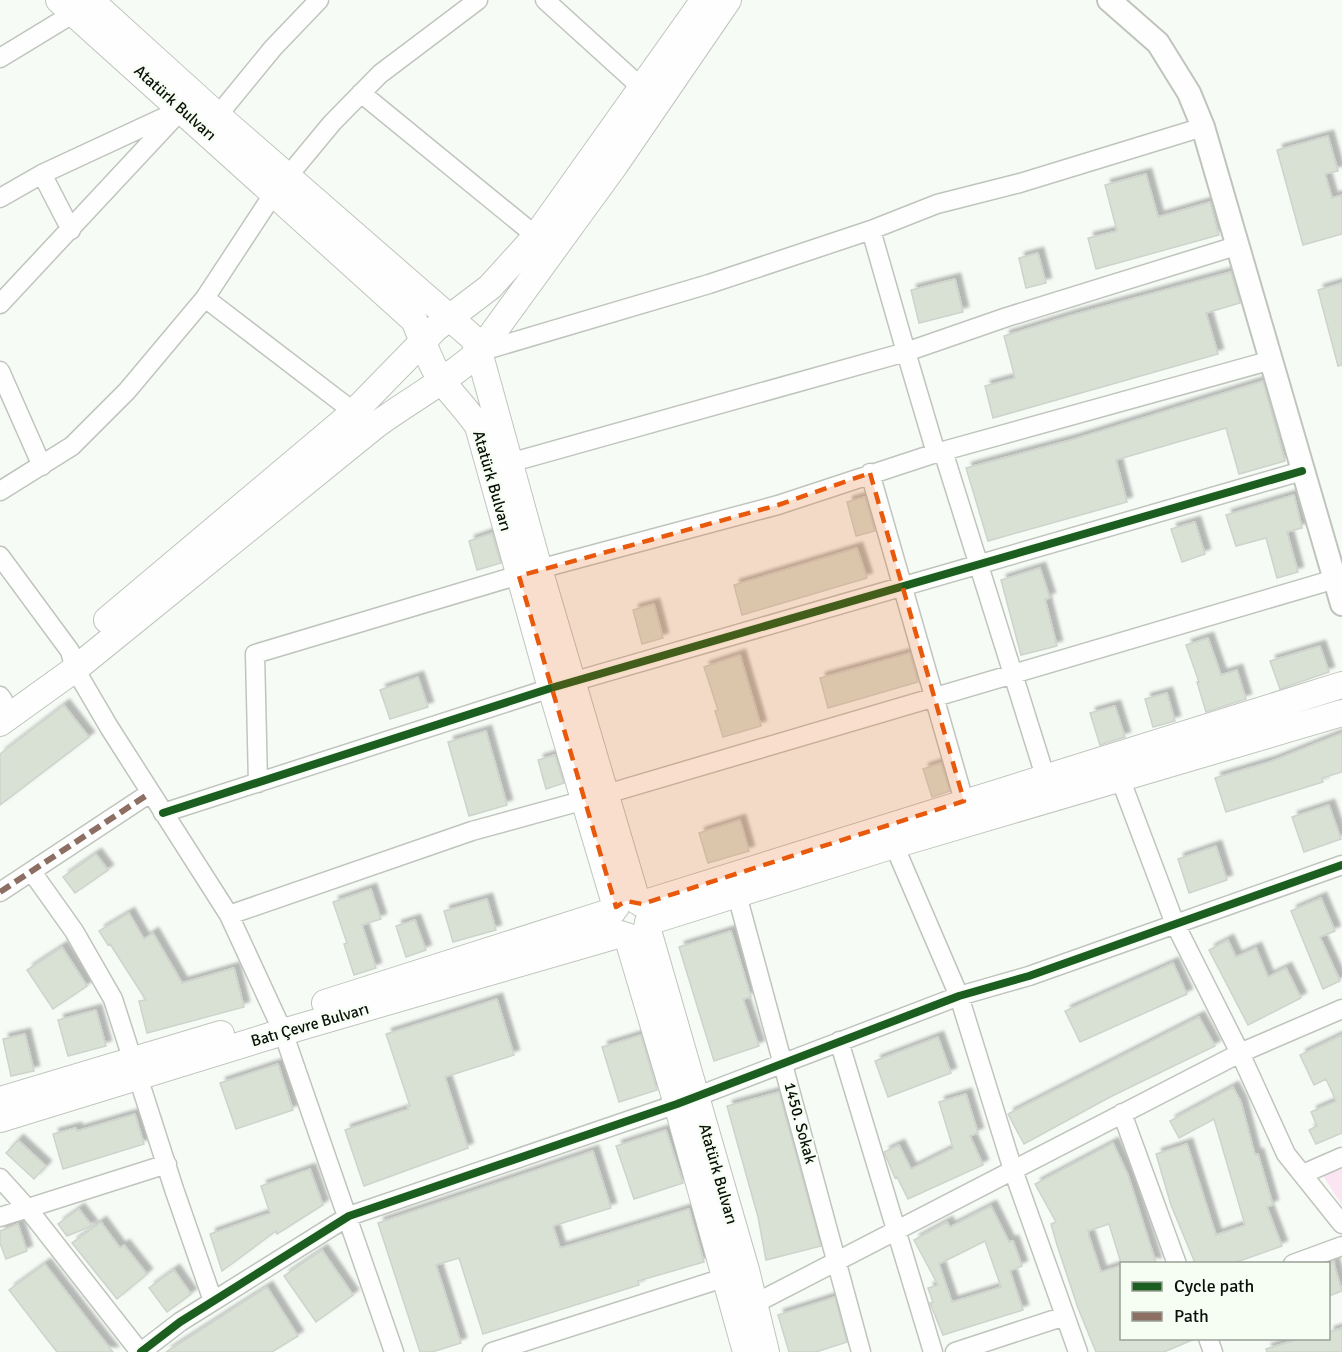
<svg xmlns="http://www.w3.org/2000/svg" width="1342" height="1352" viewBox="0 0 1342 1352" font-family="Signika,sans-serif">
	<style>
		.green { fill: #fbe5f3 }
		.building { fill: #d9e1d5; stroke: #ced3cc; stroke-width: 1.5; fill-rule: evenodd; filter: url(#shadow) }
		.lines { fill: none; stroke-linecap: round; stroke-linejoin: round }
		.minor-casing { stroke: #bfc5bd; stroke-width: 21 }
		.tertiary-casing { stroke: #bfc5bd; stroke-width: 26 }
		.secondary-casing { stroke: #bfc5bd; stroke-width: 28 }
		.minor { stroke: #fefefe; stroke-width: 18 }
		.tertiary { stroke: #fefefe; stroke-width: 22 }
		.secondary { stroke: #fefefe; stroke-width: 26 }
		.quiet { stroke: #8d6e63; stroke-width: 6; stroke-dasharray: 12 6; stroke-linecap: butt }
		.cycleway-casing { stroke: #f6fef3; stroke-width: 11 }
		.cycleway { stroke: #1b5e20; stroke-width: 8 }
		.marked { fill: #e8590c; fill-opacity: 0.2; stroke: #e8590c; stroke-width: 4.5; stroke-dasharray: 12 8; stroke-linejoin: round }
		.labels { text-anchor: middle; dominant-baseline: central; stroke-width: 4.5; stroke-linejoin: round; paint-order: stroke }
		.street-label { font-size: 16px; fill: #0b1108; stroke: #f6fef3 }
	</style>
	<defs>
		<filter id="shadow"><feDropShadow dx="5.5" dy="-5.5" stdDeviation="1.5" flood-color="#0004"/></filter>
	</defs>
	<rect width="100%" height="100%" fill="#f7fbf6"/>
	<!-- green -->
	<path class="green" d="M 1342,1168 L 1342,1205 L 1323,1176 Z"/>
	<!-- building -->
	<path class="building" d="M 1328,136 L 1338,171 L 1325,174 L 1332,198 L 1342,195 L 1342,234 L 1303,245 L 1277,150 Z
		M 1146,174 L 1158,217 L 1210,202 L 1219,235 L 1096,269 L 1088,238 L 1117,231 L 1105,185 Z
		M 1038,253 L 1046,283 L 1026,288 L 1019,258 Z
		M 1231,272 L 1240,303 L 1206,313 L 1218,354 L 993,418 L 985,386 L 1015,378 L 1004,336 L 1072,315 Z
		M 955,279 L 963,312 L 919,323 L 911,290 Z
		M 1342,283 L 1342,365 L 1338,366 L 1318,290 Z
		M 1263,381 L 1285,461 L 1239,474 L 1226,428 L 1116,460 L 1127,502 L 988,541 L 966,468 L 1071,440 Z
		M 1294,495 L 1302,528 L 1287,532 L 1298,572 L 1277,578 L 1266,538 L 1236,546 L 1226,515 Z
		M 865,497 L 875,531 L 856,536 L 847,502 Z
		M 1195,522 L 1205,554 L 1182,562 L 1171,529 Z
		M 492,533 L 501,563 L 477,570 L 469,541 Z
		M 857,548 L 867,578 L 742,615 L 734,585 Z
		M 1040,568 L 1050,598 L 1045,599 L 1057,646 L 1021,655 L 1001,580 Z
		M 654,604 L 663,638 L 642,644 L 633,610 Z
		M 1208,638 L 1221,675 L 1237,670 L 1246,699 L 1206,712 L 1197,682 L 1199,682 L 1186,645 Z
		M 1320,646 L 1329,672 L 1280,689 L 1270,661 Z
		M 910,653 L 918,682 L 828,708 L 820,678 Z
		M 740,655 L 761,726 L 723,737 L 715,711 L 718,710 L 704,667 Z
		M 418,677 L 428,707 L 390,719 L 380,690 Z
		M 1167,693 L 1175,721 L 1153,727 L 1145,699 Z
		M 64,705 L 89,737 L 0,805 L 0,754 Z
		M 1115,706 L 1125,737 L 1100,745 L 1090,713 Z
		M 486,731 L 507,805 L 469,816 L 448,742 Z
		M 1342,733 L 1342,772 L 1322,778 L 1323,782 L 1226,812 L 1215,778 L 1272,761 Z
		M 555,755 L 564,783 L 546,789 L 538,760 Z
		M 941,763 L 950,791 L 932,797 L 923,769 Z
		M 1329,805 L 1341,839 L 1304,852 L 1292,817 Z
		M 740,820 L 749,851 L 708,863 L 699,833 Z
		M 1216,846 L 1227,880 L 1189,893 L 1178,859 Z
		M 96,854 L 108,870 L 75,893 L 63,877 Z
		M 371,889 L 381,919 L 362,925 L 376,968 L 354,975 L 344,944 L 347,943 L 333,902 Z
		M 1321,898 L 1335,931 L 1320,937 L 1340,981 L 1323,989 L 1291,911 Z
		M 487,899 L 496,930 L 453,942 L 444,911 Z
		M 129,913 L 144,939 L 153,933 L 182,983 L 234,968 L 244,1007 L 147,1033 L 139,1001 L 146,1000 L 110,944 L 108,945 L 99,931 Z
		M 415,920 L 426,950 L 406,957 L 396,926 Z
		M 731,931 L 751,997 L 743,999 L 759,1046 L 714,1061 L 679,947 Z
		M 1228,940 L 1236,957 L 1256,948 L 1268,977 L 1286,968 L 1301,998 L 1248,1025 L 1209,950 Z
		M 62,947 L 87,986 L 53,1009 L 27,970 Z
		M 1173,963 L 1187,994 L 1080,1042 L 1065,1011 Z
		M 497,999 L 514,1055 L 445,1077 L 468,1148 L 364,1186 L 345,1130 L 408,1109 L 407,1107 L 410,1106 L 386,1034 Z
		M 96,1010 L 106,1046 L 68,1056 L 58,1020 Z
		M 1199,1017 L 1215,1046 L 1110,1097 L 1024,1144 L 1008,1114 Z
		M 25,1034 L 34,1071 L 11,1076 L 3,1039 Z
		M 641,1035 L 657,1090 L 619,1102 L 602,1047 Z
		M 1342,1035 L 1342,1133 L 1316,1144 L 1309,1130 L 1317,1126 L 1311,1112 L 1336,1101 L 1326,1079 L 1314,1085 L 1300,1055 Z
		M 938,1037 L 951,1073 L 888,1097 L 875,1061 Z
		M 278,1064 L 293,1110 L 236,1129 L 220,1083 Z
		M 1233,1087 L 1241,1102 L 1255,1155 L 1258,1154 L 1273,1205 L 1267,1207 L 1282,1246 L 1234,1263 L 1195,1263 L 1171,1205 L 1156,1154 L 1187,1144 L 1216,1235 L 1245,1225 L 1214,1119 L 1179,1138 L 1170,1121 Z
		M 779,1092 L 821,1246 L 766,1260 L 758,1217 L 727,1106 Z
		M 966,1094 L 978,1133 L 970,1136 L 983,1165 L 908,1199 L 897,1177 L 895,1178 L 884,1152 L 899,1145 L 911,1169 L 953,1148 L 939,1102 Z
		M 135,1114 L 144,1144 L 63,1169 L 53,1134 L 76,1128 L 77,1131 Z
		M 666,1130 L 683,1183 L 634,1199 L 616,1146 Z
		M 18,1140 L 46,1166 L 34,1179 L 6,1153 Z
		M 1113,1143 L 1128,1175 L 1156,1263 L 1121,1263 L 1109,1224 L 1088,1231 L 1089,1236 L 1101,1272 L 1122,1265 L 1122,1338 L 1197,1338 L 1164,1352 L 1096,1352 L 1078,1308 L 1057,1245 L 1051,1224 L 1056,1222 L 1035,1184 Z
		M 593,1151 L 611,1208 L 553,1226 L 560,1248 L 689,1209 L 704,1262 L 638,1281 L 639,1285 L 483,1334 L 459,1258 L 436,1265 L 461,1343 L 432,1352 L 420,1352 L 378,1223 Z
		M 310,1169 L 323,1205 L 277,1234 L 276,1231 L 222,1271 L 210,1234 L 270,1213 L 261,1186 Z
		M 991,1206 L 1009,1242 L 1013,1241 L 1022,1266 L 1010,1271 L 1023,1310 L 943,1335 L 930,1303 L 933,1302 L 928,1288 L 938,1285 L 914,1240 L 947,1222 L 950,1227 ZM 985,1241 L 1001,1287 L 952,1302 L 939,1264 Z
		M 79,1209 L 92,1226 L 67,1236 L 58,1224 Z
		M 101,1222 L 120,1248 L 124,1245 L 147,1274 L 117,1299 L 72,1243 Z
		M 18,1224 L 27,1251 L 6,1259 L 0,1243 L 0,1231 Z
		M 322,1250 L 353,1295 L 316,1322 L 284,1276 Z
		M 1333,1261 L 1342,1291 L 1329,1296 L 1329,1263 Z
		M 45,1264 L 91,1324 L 113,1352 L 57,1352 L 46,1338 L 9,1290 Z
		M 174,1270 L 191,1294 L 167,1312 L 149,1288 Z
		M 267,1287 L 298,1336 L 272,1352 L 166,1352 Z
		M 835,1297 L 847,1342 L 816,1352 L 789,1352 L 778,1315 Z
		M 1342,1328 L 1342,1352 L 1267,1352 L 1266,1349 L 1302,1338 L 1329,1338 L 1329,1332 Z"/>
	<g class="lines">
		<defs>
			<path id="minor" d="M 545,0 L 642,88
				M 0,58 L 74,13
				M 361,93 L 536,236
				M 210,125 L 273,48 L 319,0
				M 0,198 L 42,174 L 71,230
				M 871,230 L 937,204 L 1020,183 L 1203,127
				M 205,298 L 354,412
				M 0,304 L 182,109 L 42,174
				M 479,352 L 709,284 L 871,230 L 906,352 L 509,463
				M 0,371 L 42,466
				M 943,451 L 1045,776
				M 936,453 L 906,352 L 1007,317 L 1236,246
				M 870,473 L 964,801
				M 0,491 L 72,446 L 127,391 L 205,298 L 274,193 L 332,123 L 380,74 L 478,0
				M 0,556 L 70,651 L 75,669 L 109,727 L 229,915 L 283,1032 L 394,1352
				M 0,696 L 3,700
				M 1120,778 L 1175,924 L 1240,1053 L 1286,1154 L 1342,1224
				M 258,783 L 255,654 L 539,569 L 778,505 L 936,453 L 1272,360
				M 163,813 L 551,688 L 1302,471
				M 894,845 L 959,996 L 1013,1170 L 1078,1352
				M 32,872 L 74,931 L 113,999 L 174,1189 L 213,1301
				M 0,892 L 150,793
				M 737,895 L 861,1352
				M 229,915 L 472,831 L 603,795 L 1342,577
				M 839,1041 L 933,1352
				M 1122,1113 L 1177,1264
				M 1303,1174 L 1342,1157
				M 0,1178 L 28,1209 L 140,1352
				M 0,1217 L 167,1164
				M 1293,1264 L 1342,1246
				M 754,1304 L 1240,1053 L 1342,1009
				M 1208,1338 L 1213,1352
				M 141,1352 L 180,1322 L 349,1216 L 677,1104 L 959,996 L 1029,976 L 1342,865
				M 492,1352 L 736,1274
				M 955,1352 L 1065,1316"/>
			<path id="tertiary" d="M 1109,0 L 1158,43 L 1189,93 L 1203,127 L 1342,604"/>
			<path id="secondary" d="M 59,0 L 414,320 C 423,340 429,363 442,381 C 453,396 467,410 478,426 L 551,688 L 616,907
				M 90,0 L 218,116 L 473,338 L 479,352 L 539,569 L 637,901
				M 107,620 L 354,412 L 436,328 L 490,287 L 536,236 L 704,0
				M 0,723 L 75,669 L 376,425 C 410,400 448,380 479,352 L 615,165 L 728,0
				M 642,904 L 1342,685
				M 648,922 L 894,845 L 1342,713
				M 647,927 L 746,1270 L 766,1352
				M 627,936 L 677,1104 L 746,1352
				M 325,1003 L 613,911
				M 0,1100 L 221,1034
				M 0,1119 L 283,1032 L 621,934"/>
		</defs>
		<!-- minor casing -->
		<use href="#minor" class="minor-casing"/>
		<!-- tertiary casing -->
		<use href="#tertiary" class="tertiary-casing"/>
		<!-- secondary casing -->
		<use href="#secondary" class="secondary-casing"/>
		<!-- minor -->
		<use href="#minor" class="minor"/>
		<!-- tertiary -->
		<use href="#tertiary" class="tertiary"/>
		<!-- secondary -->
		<use href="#secondary" class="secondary"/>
		<!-- quiet -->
		<path class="quiet" d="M 0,892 L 150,793"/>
		<defs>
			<path id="cycleway" d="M 163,813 L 551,688 L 1302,471
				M 141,1352 L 180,1322 L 349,1216 L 677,1104 L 959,996 L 1029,976 L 1342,865"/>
		</defs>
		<!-- cycleway casing -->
		<use href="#cycleway" class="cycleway-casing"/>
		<!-- cycleway -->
		<use href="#cycleway" class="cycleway"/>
	</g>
	<!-- marked area -->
	<path class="marked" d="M 870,473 L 964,801 L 642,904 L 626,901 L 616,907 L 519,576 L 778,505 Z"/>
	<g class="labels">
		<!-- street labels -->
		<g class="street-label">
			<text transform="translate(175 103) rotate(42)">Atatürk Bulvarı</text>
			<text transform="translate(492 481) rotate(74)">Atatürk Bulvarı</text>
			<text transform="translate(310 1025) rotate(-16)">Batı Çevre Bulvarı</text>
			<text transform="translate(800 1123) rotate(75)">1450. Sokak</text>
			<text transform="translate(718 1174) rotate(74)">Atatürk Bulvarı</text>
		</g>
	</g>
	<!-- legend -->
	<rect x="1120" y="1262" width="210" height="78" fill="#f6fef3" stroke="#989f95" stroke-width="1.5"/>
	<rect x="1132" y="1282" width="30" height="9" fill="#1b5e20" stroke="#989f95" stroke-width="1.5"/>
	<text x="1174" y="1292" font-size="18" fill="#0b1108">Cycle path</text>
	<rect x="1132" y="1312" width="30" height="9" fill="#8d6e63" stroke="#989f95" stroke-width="1.5"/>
	<text x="1174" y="1322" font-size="18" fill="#0b1108">Path</text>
</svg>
